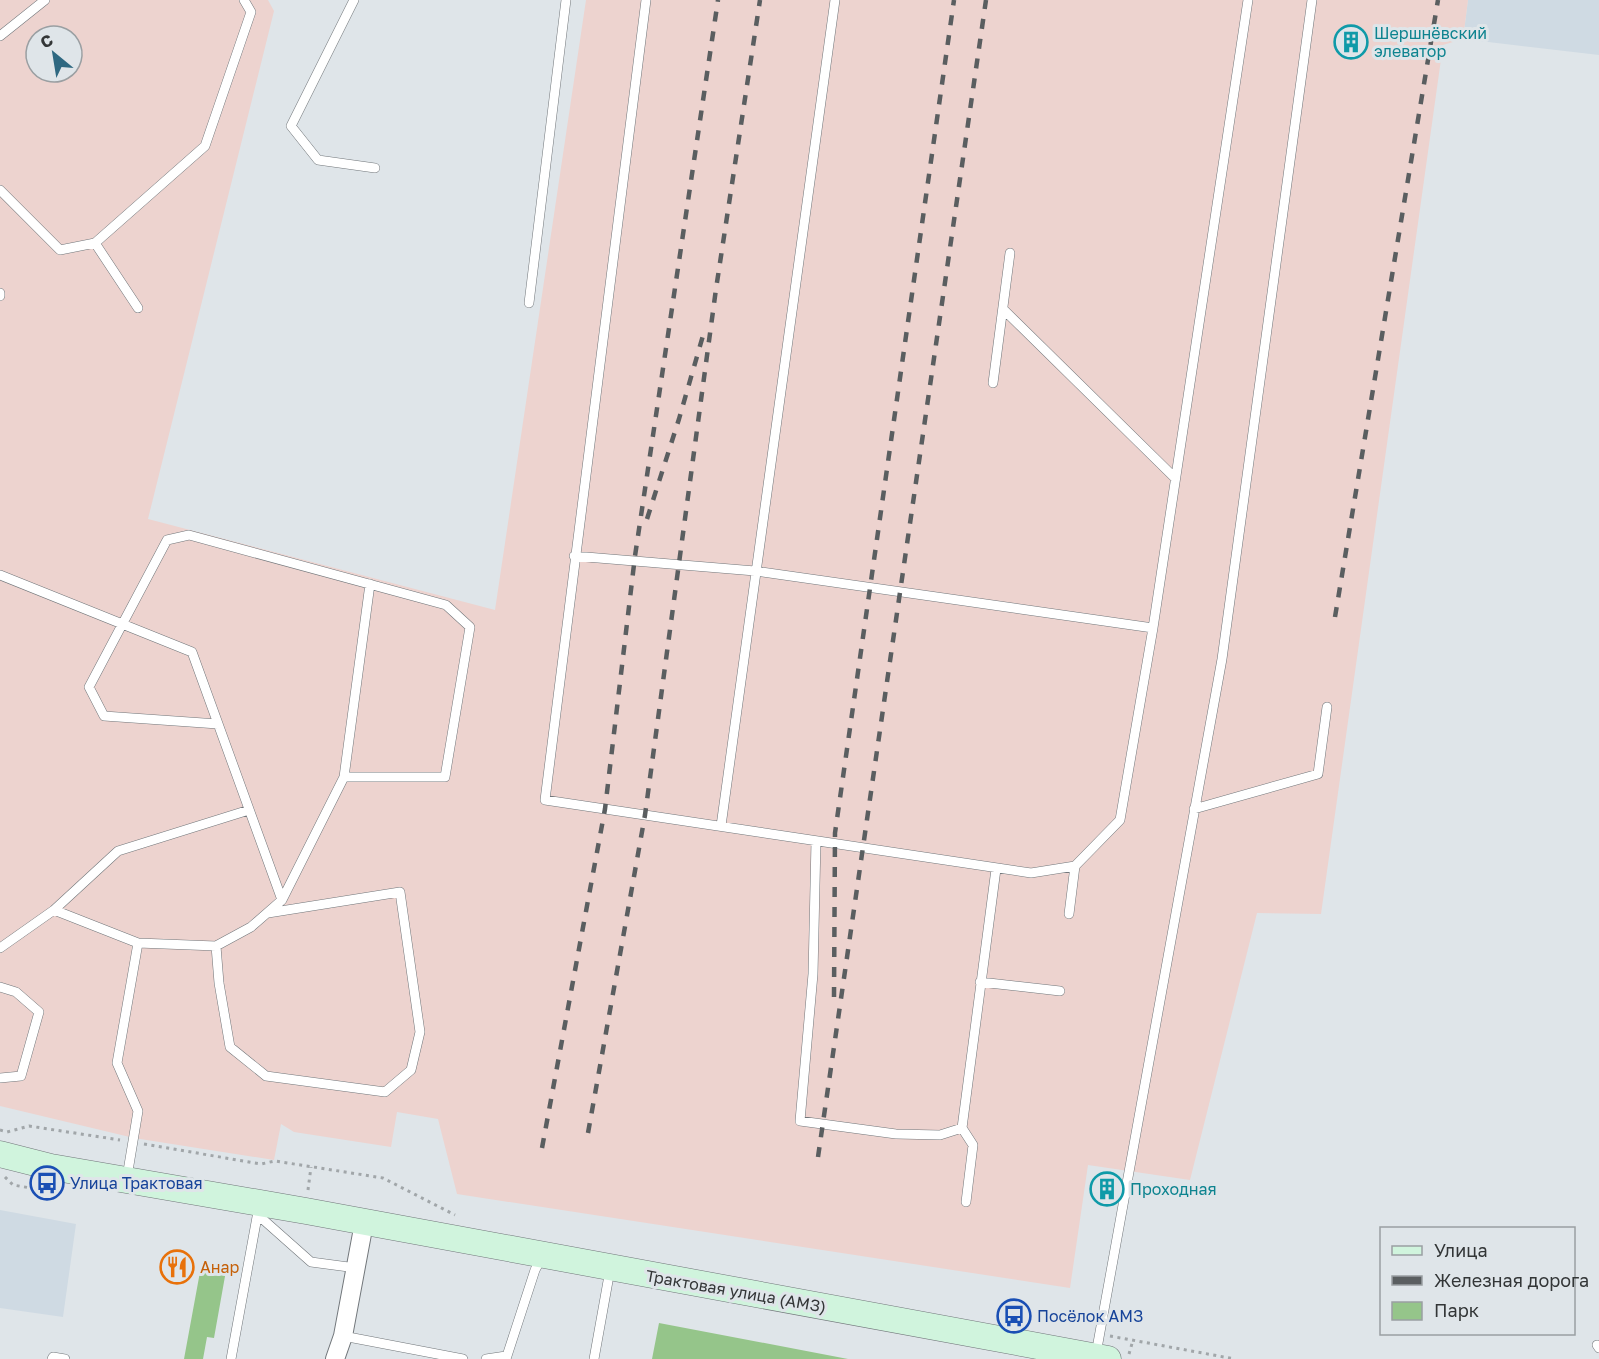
<svg xmlns="http://www.w3.org/2000/svg" width="1599" height="1359" viewBox="0 0 1599 1359" font-family="'Golos Text',sans-serif">
	<style>
		.built { fill: #cfdae3 }
		.industrial { fill: #edd3cf; fill-rule: evenodd }
		.green { fill: #95c58a }
		.lines { fill: none; stroke-linecap: round; stroke-linejoin: round }
		.lane-casing { stroke: #71767a; stroke-width: 10 }
		.street-casing { stroke: #71767a; stroke-width: 20 }
		.secondary-casing { stroke: #71767a; stroke-width: 27 }
		.path { stroke: #a1a6a9; stroke-width: 3; stroke-dasharray: 3 4.5; stroke-linecap: butt }
		.lane { stroke: #fff; stroke-width: 9 }
		.street { stroke: #fff; stroke-width: 18 }
		.secondary { stroke: #d0f4dd; stroke-width: 26 }
		.rail { stroke: #5a5e60; stroke-width: 4.5; stroke-dasharray: 10 10; stroke-linecap: butt }
		.labels { text-anchor: middle; dominant-baseline: central; stroke-width: 6; stroke-linejoin: round; paint-order: stroke }
		.culture-label { font-size: 16px; fill: #0d838f; stroke: #dfe5e9; text-anchor: start }
		.transit-label { font-size: 16px; fill: #164399; stroke: #dfe5e9; text-anchor: start }
		.food-label { font-size: 16px; fill: #c56008; stroke: #dfe5e9; text-anchor: start }
		.street-label { font-size: 16px; fill: #333637; stroke: #dfe5e9 }
	</style>
	<rect width="100%" height="100%" fill="#dfe5e9"/>
	<!-- built -->
	<path class="built" d="M 1468,0 L 1599,0 L 1599,55 L 1463,39 Z
		M 0,1210 L 76,1224 L 63,1317 L 0,1308 Z"/>
	<!-- industrial -->
	<path class="industrial" d="M 0,0 L 268,0 L 274,11 L 148,519 L 495,610 L 586,0 L 1468,0 L 1463,39 L 1443,45 L 1321,914 L 1257,913 L 1190,1180 L 1088,1165 L 1070,1288 L 457,1194 L 438,1119 L 397,1112 L 391,1147 L 294,1132 L 281,1124 L 274,1160 L 134,1138 L 0,1106 ZM 36,36 L 72,36 L 72,72 L 36,72 Z"/>
	<!-- green -->
	<path class="green" d="M 202,1261 L 227,1265 L 214,1338 L 207,1337 L 203,1359 L 184,1359 Z
		M 659,1323 L 848,1359 L 652,1359 Z"/>
	<g class="lines">
		<defs>
			<path id="lane" d="M 354,0 L 291,126 L 318,160 L 375,168
				M 646,0 L 545,800 L 1031,873 L 1075,866 L 1120,820 L 1153,628 L 1248,0
				M 0,36 L 45,0
				M 0,190 L 60,250 L 95,243 L 205,146 L 251,12 L 244,0
				M 95,243 L 138,308
				M 0,293 L 0,296
				M 529,303 L 566,0
				M 1003,309 L 1175,478
				M 993,383 L 1010,253
				M 574,556 L 755,571 L 1153,628
				M 0,575 L 192,652 L 282,900
				M 218,724 L 104,716 L 89,687 L 167,540 L 189,535 L 446,605 L 470,627 L 445,777 L 344,777
				M 1194,809 L 1318,774 L 1327,707
				M 721,826 L 835,0
				M 816,841 L 813,974 L 800,1121 L 896,1134 L 940,1135 L 962,1128 L 996,869
				M 54,910 L 118,851 L 249,810
				M 1069,914 L 1075,866
				M 216,946 L 219,983 L 230,1047 L 266,1076 L 385,1092 L 411,1070 L 420,1032 L 400,892 L 268,913
				M 0,948 L 54,910 L 138,943 L 216,946 L 251,927 L 282,900 L 344,777 L 370,584
				M 980,982 L 1060,991
				M 0,987 L 16,992 L 39,1012 L 21,1076 L 0,1078
				M 962,1128 L 973,1145 L 966,1202
				M 127,1177 L 138,1111 L 117,1063 L 138,943
				M 258,1215 L 311,1262 L 356,1268
				M 343,1336 L 463,1359
				M 1597,1345 L 1599,1348
				M 1096,1354 L 1222,659 L 1312,0
				M 52,1359 L 53,1357 L 65,1359
				M 231,1359 L 259,1206
				M 486,1359 L 506,1356
				M 506,1359 L 535,1270 L 542,1257
				M 594,1359 L 610,1270"/>
			<path id="street" d="M 335,1359 L 343,1336 L 364,1223"/>
			<path id="secondary" d="M 0,1154 L 51,1167 L 306,1211 L 1108,1359"/>
		</defs>
		<!-- lane casing -->
		<use href="#lane" class="lane-casing"/>
		<!-- street casing -->
		<use href="#street" class="street-casing"/>
		<!-- secondary casing -->
		<use href="#secondary" class="secondary-casing"/>
		<!-- path -->
		<path class="path" d="M 0,1130 L 7,1132 L 29,1126 L 120,1140
			M 144,1144 L 261,1164 L 275,1161 L 383,1178 L 455,1215
			M 5,1177 L 13,1185 L 54,1192 L 56,1190
			M 308,1190 L 311,1167
			M 1110,1336 L 1235,1359
			M 1129,1354 L 1133,1340"/>
		<!-- lane -->
		<use href="#lane" class="lane"/>
		<!-- street -->
		<use href="#street" class="street"/>
		<!-- secondary -->
		<use href="#secondary" class="secondary"/>
		<!-- rail -->
		<path class="rail" d="M 647,519 L 679,419 L 704,332
			M 1335,617 L 1438,0
			M 834,997 L 835,833 L 954,0
			M 588,1133 L 645,815 L 716,289 L 760,0
			M 542,1148 L 605,809 L 635,556 L 718,0
			M 818,1157 L 986,0"/>
	</g>
	<!-- icons -->
	<defs>
		<symbol id="building-ring" viewBox="-11 -11 22 22"><circle r="9.5" fill="#dfe5e9" stroke="#0f9aa8" stroke-width="1.5"/><path d="M-4-6H4V6H1V3H-1V6H-4ZM-2.5-4.3h1.7v1.8h-1.7ZM.8-4.3h1.7v1.8H.8ZM-2.5-1h1.7V.8h-1.7ZM.8-1h1.7V.8H.8Z" fill="#0f9aa8"/></symbol>
		<symbol id="bus-ring" viewBox="-11 -11 22 22"><circle r="9.5" fill="#dfe5e9" stroke="#1a4fb4" stroke-width="1.5"/><path d="M-5-6H5V4H4V6H2V4H-2V6H-4V4H-5ZM-3.5-4V0h7V-4ZM-3.5 1.2v1.5H-2V1.2ZM2 1.2v1.5H3.5V1.2Z" fill="#1a4fb4"/></symbol>
		<symbol id="restaurant-ring" viewBox="-11 -11 22 22"><circle r="9.5" fill="#dfe5e9" stroke="#e8710a" stroke-width="1.5"/><path d="M-5-6h1v4h1v-4h1v4h1v-4h1v5L-1.5 .5V6h-2V.5L-5-1ZM5-6V6H3V1.5H1.5Q1.5-4 5-6Z" fill="#e8710a"/></symbol>
	</defs>
	<g fill-rule="evenodd">
		<use href="#building-ring" x="1332" y="23" width="38" height="38"/>
		<use href="#bus-ring" x="28" y="1164" width="38" height="38"/>
		<use href="#building-ring" x="1088" y="1170" width="38" height="38"/>
		<use href="#restaurant-ring" x="158" y="1248" width="38" height="38"/>
		<use href="#bus-ring" x="995" y="1297" width="38" height="38"/>
	</g>
	<g class="labels">
		<!-- culture labels -->
		<g class="culture-label">
			<text x="1374" y="33">Шершнёвский<tspan x="1374" dy="18">элеватор</tspan></text>
			<text x="1130" y="1189">Проходная</text>
		</g>
		<!-- transit labels -->
		<g class="transit-label">
			<text x="70" y="1183">Улица Трактовая</text>
			<text x="1037" y="1316">Посёлок АМЗ</text>
		</g>
		<!-- food labels -->
		<g class="food-label">
			<text x="200" y="1267">Анар</text>
		</g>
		<!-- street labels -->
		<g class="street-label">
			<text transform="translate(736 1291) rotate(10)">Трактовая улица (АМЗ)</text>
		</g>
	</g>
	<!-- legend -->
	<rect x="1380" y="1227" width="195" height="108" fill="#dfe5e9" stroke="#9a9fa2" stroke-width="1.5"/>
	<rect x="1392" y="1246" width="30" height="9" fill="#d0f4dd" stroke="#9a9fa2" stroke-width="1.5"/>
	<text x="1434" y="1257" font-size="18" fill="#333637">Улица</text>
	<rect x="1392" y="1276" width="30" height="9" fill="#5a5e60" stroke="#9a9fa2" stroke-width="1.5"/>
	<text x="1434" y="1287" font-size="18" fill="#333637">Железная дорога</text>
	<rect x="1392" y="1302" width="30" height="18" fill="#95c58a" stroke="#9a9fa2" stroke-width="1.5"/>
	<text x="1434" y="1317" font-size="18" fill="#333637">Парк</text>
	<!-- north arrow -->
	<g transform="translate(54 54) rotate(330)"><circle r="28" fill="#dfe5e9" stroke="#9a9fa2" stroke-width="1.5"/>
	<path d="M0-4.5L10 22L0 15L-10 22Z" fill="#2e6881"/>
	<text y="-9" font-size="16" font-weight="bold" text-anchor="middle" fill="#333637">С</text>
	</g>
</svg>
